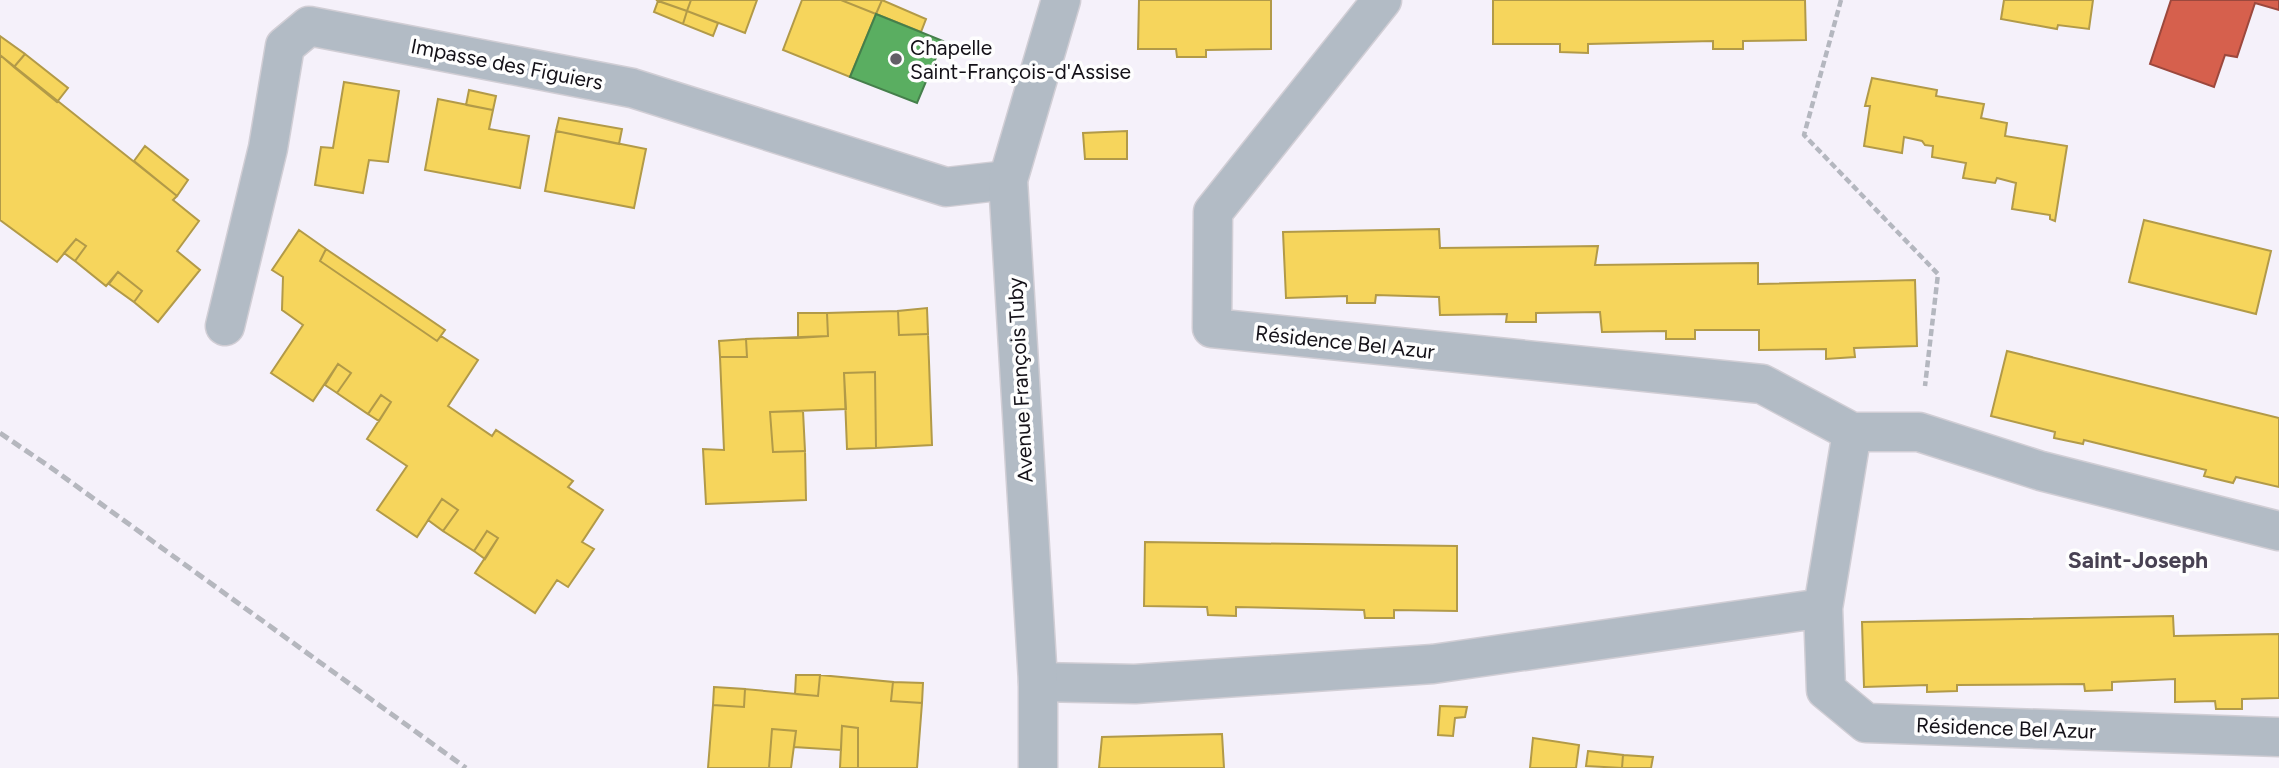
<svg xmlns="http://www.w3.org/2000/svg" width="2279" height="768" viewBox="0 0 2279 768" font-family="Figtree,sans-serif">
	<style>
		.homes { fill: #f6d55c; stroke: #b29a48; stroke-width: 2 }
		.shops { fill: #d6604d; stroke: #9c483d; stroke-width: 2 }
		.public { fill: #5aae61; stroke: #457f4b; stroke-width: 2 }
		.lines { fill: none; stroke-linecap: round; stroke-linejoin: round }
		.minor-casing { stroke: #d1ced5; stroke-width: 41 }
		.tertiary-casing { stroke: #d1ced5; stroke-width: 41 }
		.path { stroke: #b4b7bf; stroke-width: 4.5; stroke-dasharray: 7 3.5; stroke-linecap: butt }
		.minor { stroke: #b2bbc5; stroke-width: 38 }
		.tertiary { stroke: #b2bbc5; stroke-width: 38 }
		.rail { stroke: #b5b7be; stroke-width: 5; stroke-dasharray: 10 5; stroke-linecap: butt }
		.poi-dot { fill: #635f67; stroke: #fefefe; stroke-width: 2.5 }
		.labels { text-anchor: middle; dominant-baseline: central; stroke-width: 7; stroke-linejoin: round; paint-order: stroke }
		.poi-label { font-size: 21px; fill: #141118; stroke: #fefefe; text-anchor: start }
		.street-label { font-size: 21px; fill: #141118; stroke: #fefefe }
		.neighbourhood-label { font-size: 23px; font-weight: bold; fill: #484152; stroke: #fefefe }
	</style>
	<rect width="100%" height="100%" fill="#f5f1fa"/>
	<!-- homes -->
	<path class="homes" d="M 656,0 L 691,0 L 687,11 Z
		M 691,0 L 757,0 L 745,33 L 687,11 Z
		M 802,0 L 841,0 L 876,14 L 850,77 L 783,50 Z
		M 841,0 L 882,0 L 876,14 Z
		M 882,0 L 926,19 L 921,32 L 876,14 Z
		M 1139,0 L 1271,0 L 1271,49 L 1206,50 L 1206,57 L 1177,57 L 1176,49 L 1138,49 Z
		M 1493,0 L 1805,0 L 1806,40 L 1743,41 L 1743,49 L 1713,49 L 1713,41 L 1588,44 L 1588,53 L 1560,52 L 1560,44 L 1493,44 Z
		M 2004,0 L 2093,0 L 2089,29 L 2058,25 L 2057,29 L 2001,19 Z
		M 658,1 L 687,11 L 683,24 L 654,12 Z
		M 687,11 L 718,23 L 713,36 L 683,24 Z
		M 0,36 L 25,54 L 14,67 L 0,55 Z
		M 25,54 L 68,88 L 57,102 L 14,67 Z
		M 0,55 L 177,196 L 173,200 L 199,221 L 177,251 L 200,270 L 158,322 L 134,302 L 142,291 L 118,272 L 106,286 L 75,261 L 86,246 L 76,239 L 57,262 L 0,220 Z
		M 1872,78 L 1937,90 L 1936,96 L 1984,104 L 1981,118 L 2007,123 L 2005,136 L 2067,146 L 2055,221 L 2050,219 L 2050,215 L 2012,209 L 2016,183 L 1997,178 L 1995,183 L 1963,178 L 1966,163 L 1932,157 L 1933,146 L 1925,145 L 1922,141 L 1904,137 L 1902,153 L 1864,146 L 1870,106 L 1865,106 Z
		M 344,82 L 399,91 L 388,162 L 369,160 L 363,193 L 315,185 L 321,147 L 333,148 Z
		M 469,90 L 496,96 L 493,110 L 466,105 Z
		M 438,99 L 493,110 L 489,129 L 529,136 L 520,188 L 425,170 Z
		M 559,118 L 622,129 L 619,144 L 556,131 Z
		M 556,131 L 646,149 L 634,208 L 545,191 Z
		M 1127,131 L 1127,159 L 1085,159 L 1083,133 Z
		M 145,146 L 188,180 L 177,196 L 134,161 Z
		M 2144,220 L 2271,251 L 2256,314 L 2129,282 Z
		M 1439,229 L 1440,248 L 1598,246 L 1595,265 L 1758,263 L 1758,284 L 1915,280 L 1917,346 L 1854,348 L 1855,357 L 1826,359 L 1826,349 L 1759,350 L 1759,330 L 1695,330 L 1695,339 L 1666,339 L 1666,331 L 1602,332 L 1600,312 L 1536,313 L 1536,322 L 1506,322 L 1507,314 L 1440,315 L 1439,297 L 1376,295 L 1375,303 L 1347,303 L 1347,296 L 1286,298 L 1283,232 Z
		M 299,230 L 326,249 L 320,261 L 437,341 L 441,336 L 478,360 L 448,406 L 492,436 L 496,430 L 573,481 L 568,487 L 603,510 L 582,542 L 594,549 L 568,587 L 557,580 L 535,613 L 475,573 L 498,538 L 487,531 L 474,551 L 443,531 L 458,510 L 442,499 L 417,537 L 377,510 L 407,466 L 367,439 L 391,402 L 381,395 L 368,414 L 337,393 L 351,373 L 338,364 L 313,401 L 271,373 L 303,325 L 282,310 L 283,277 L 272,270 Z
		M 76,239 L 86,246 L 75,261 L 64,253 Z
		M 326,249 L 445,330 L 437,341 L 320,261 Z
		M 118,272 L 142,291 L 134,302 L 109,284 Z
		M 927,308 L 928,334 L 899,335 L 898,311 Z
		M 898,311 L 899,335 L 928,334 L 932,445 L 876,448 L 875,372 L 844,373 L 846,409 L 770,412 L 773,452 L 805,451 L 806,500 L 706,504 L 703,449 L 724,450 L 720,357 L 747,357 L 746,339 L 828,336 L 827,313 Z
		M 798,313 L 827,313 L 828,336 L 798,338 Z
		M 746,339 L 747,357 L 720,357 L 719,341 Z
		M 2007,351 L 2279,418 L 2279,487 L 2236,477 L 2233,483 L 2204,476 L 2206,470 L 2084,440 L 2083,444 L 2054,438 L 2055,432 L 1991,416 Z
		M 338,364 L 351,373 L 337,393 L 325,385 Z
		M 875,372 L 876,448 L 847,449 L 844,373 Z
		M 381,395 L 391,402 L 379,421 L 368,414 Z
		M 803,411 L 805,451 L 773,452 L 770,412 Z
		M 442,499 L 458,510 L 443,531 L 428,520 Z
		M 487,531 L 498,538 L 485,559 L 474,551 Z
		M 1145,542 L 1457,546 L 1457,611 L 1394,610 L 1394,618 L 1365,618 L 1364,610 L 1236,607 L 1236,616 L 1208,615 L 1207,607 L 1144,606 Z
		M 2173,616 L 2174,636 L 2279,634 L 2279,698 L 2242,699 L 2242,709 L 2216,709 L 2215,701 L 2175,702 L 2175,679 L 2112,682 L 2112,690 L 2085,691 L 2084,684 L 1957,685 L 1957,691 L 1927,692 L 1927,685 L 1864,687 L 1862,622 Z
		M 796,675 L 820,675 L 818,696 L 795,694 Z
		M 820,675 L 893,682 L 891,701 L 922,703 L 917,768 L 858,768 L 858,728 L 842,726 L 841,750 L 794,747 L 796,731 L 772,729 L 769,768 L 708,768 L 713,705 L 744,707 L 745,689 L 818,696 Z
		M 893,682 L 923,683 L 922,703 L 891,701 Z
		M 714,687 L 745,689 L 744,707 L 713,705 Z
		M 1440,706 L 1467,707 L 1465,717 L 1455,718 L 1453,736 L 1438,735 Z
		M 842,726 L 858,728 L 858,768 L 840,768 Z
		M 772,729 L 796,731 L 791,768 L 769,768 Z
		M 1222,734 L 1224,768 L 1099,768 L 1102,737 Z
		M 1533,738 L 1579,745 L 1576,768 L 1530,768 Z
		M 1588,751 L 1623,755 L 1622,768 L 1586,766 Z
		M 1623,755 L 1653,757 L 1651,768 L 1622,768 Z"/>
	<!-- shops -->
	<path class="shops" d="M 2171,0 L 2279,0 L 2279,10 L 2255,3 L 2237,57 L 2225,55 L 2214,87 L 2150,64 Z"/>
	<!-- public -->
	<path class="public" d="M 876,14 L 943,41 L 917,103 L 850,77 Z"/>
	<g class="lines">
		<defs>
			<path id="minor" d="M 225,326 L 268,148 L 285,46 L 309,26 L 632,88 L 946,187 L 1008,180
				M 1852,432 L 1919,432 L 2041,471 L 2279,531
				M 1823,608 L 1826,690 L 1866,723 L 2279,737
				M 1038,682 L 1135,684 L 1433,664 L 1823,608 L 1852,432 L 1762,384 L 1212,328 L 1213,212 L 1382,0"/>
			<path id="tertiary" d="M 1038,768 L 1038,682 L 1008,180 L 1061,0"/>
		</defs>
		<!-- minor casing -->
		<use href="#minor" class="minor-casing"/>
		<!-- tertiary casing -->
		<use href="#tertiary" class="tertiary-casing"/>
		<!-- path -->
		<path class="path" d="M 1841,0 L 1804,135 L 1938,274 L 1925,386"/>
		<!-- minor -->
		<use href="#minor" class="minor"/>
		<!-- tertiary -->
		<use href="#tertiary" class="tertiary"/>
		<!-- rail -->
		<path class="rail" d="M 0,433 L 50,467 L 466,768"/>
	</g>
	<!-- markers -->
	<circle class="poi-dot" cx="896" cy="59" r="7"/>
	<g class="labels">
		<!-- poi labels -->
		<g class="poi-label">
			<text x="910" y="47">Chapelle<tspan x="910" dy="24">Saint-François-d'Assise</tspan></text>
		</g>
		<!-- street labels -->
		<g class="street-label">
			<text transform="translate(507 64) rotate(11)">Impasse des Figuiers</text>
			<text transform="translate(1345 342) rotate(6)">Résidence Bel Azur</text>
			<text transform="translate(1020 380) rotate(-93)">Avenue François Tuby</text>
			<text transform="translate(2006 728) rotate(2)">Résidence Bel Azur</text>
		</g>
		<!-- neighbourhood labels -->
		<g class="neighbourhood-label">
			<text x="2138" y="560">Saint-Joseph</text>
		</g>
	</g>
</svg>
